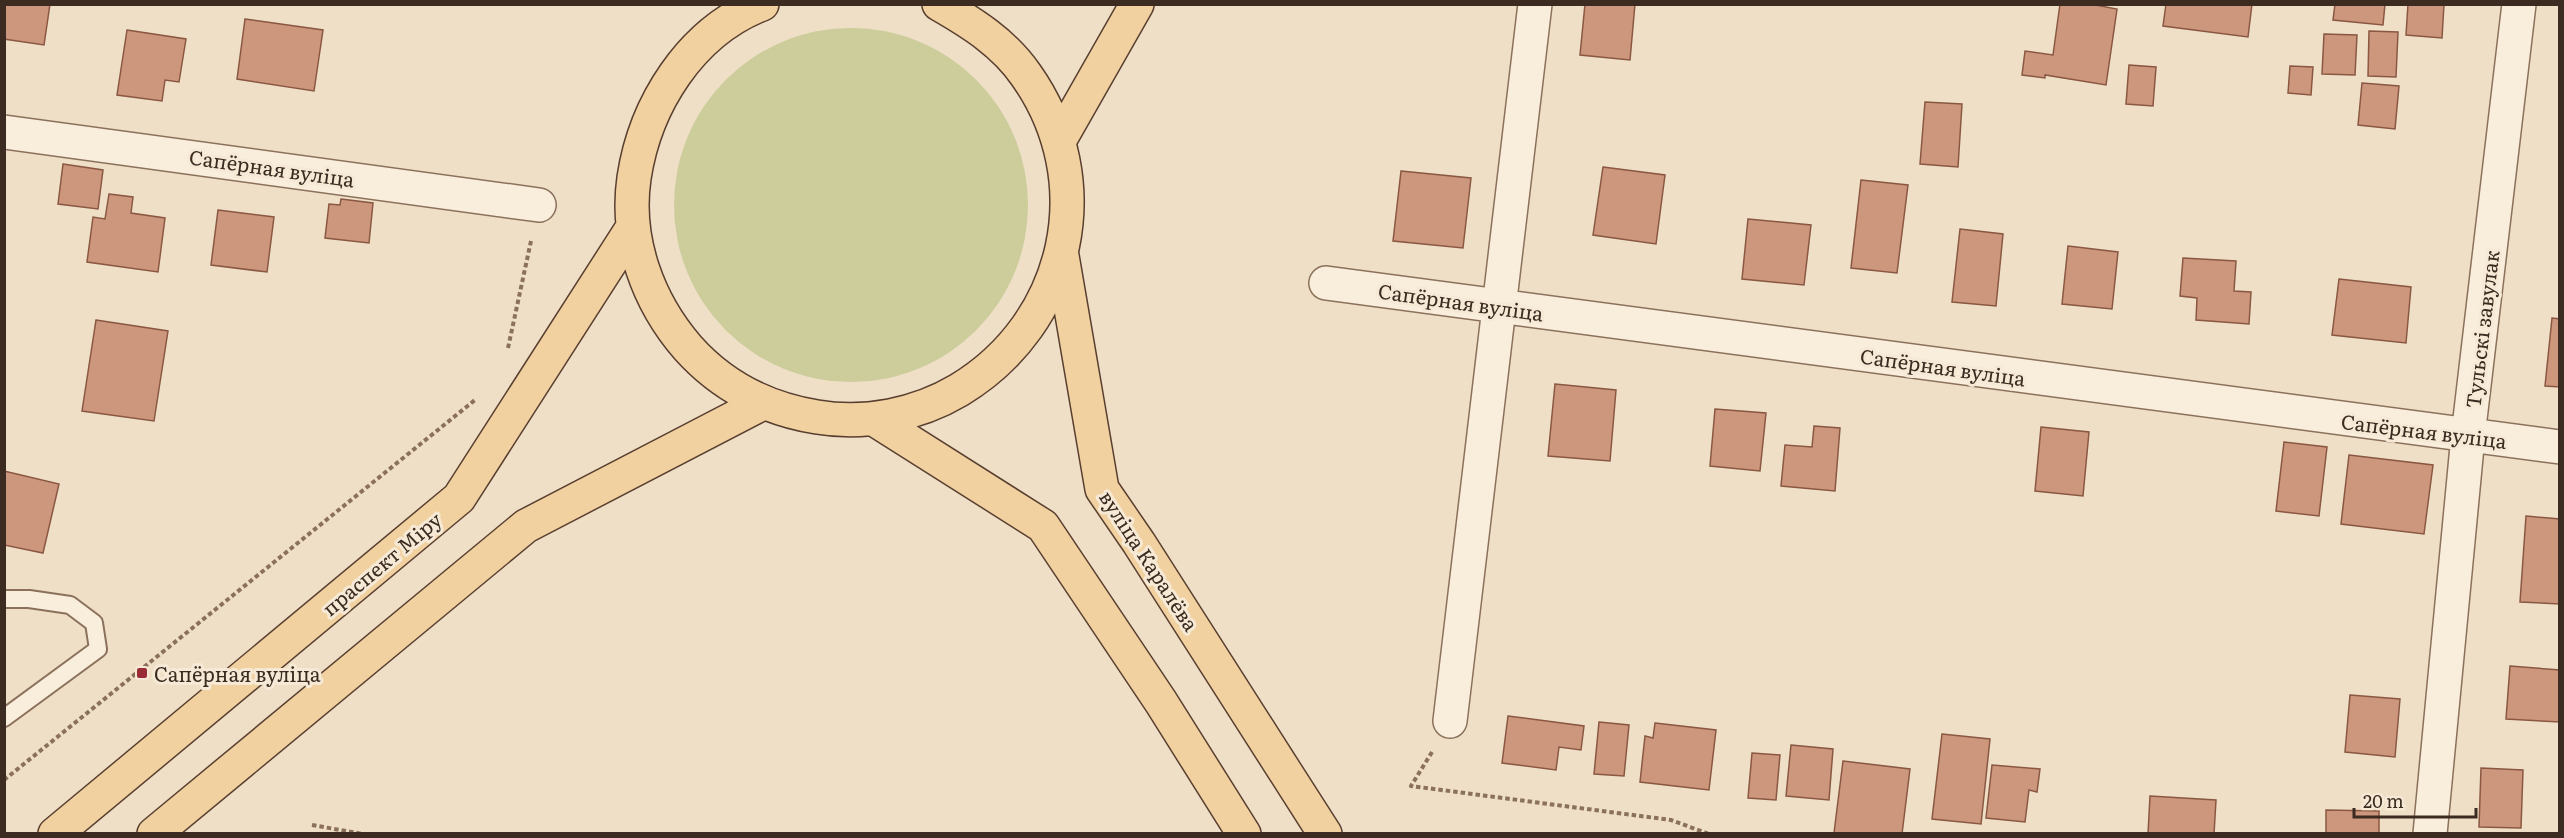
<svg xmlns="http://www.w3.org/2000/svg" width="2564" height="838" viewBox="0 0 2564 838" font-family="Literata,serif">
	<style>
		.green { fill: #cccd9a }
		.building { fill: #cd977d; stroke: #8a5842; stroke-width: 1.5 }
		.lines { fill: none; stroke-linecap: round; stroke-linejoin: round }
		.lane-casing { stroke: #8b715c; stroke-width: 20 }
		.street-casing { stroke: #8b715c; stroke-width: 36 }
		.primary-casing { stroke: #593f30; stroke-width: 36 }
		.path { stroke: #8b715c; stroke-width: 4; stroke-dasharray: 4.5 3; stroke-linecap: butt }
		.lane { stroke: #f9eddb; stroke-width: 16 }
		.street { stroke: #f9eddb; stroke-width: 33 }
		.primary { stroke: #f1d1a0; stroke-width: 33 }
		.poi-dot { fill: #9a2c36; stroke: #f6ead7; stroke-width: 2 }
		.labels { text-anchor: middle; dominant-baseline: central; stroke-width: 6; stroke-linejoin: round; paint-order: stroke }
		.street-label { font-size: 20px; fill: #3b2b20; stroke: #f6ead7 }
		.poi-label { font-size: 20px; fill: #3b2b20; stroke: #f6ead7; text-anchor: start }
	</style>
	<rect width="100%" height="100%" fill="#efdfc7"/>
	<!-- green -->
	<path class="green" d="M674 205a177 177 0 1 1 354 0a177 177 0 1 1-354 0Z"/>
	<!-- building -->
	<path class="building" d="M 4,4 L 50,4 L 44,45 L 4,39 Z
		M 1585,4 L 1635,4 L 1630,60 L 1580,55 Z
		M 2060,4 L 2090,4 L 2117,9 L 2106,85 L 2045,75 L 2045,78 L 2022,75 L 2025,51 L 2053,55 Z
		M 2166,4 L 2252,4 L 2248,37 L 2163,26 Z
		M 2335,4 L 2385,4 L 2383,25 L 2333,20 Z
		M 2408,4 L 2444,4 L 2442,38 L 2406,35 Z
		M 245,19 L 323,30 L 314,91 L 237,79 Z
		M 127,30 L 186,39 L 179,82 L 165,80 L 162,101 L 117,95 Z
		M 2369,31 L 2398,32 L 2396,77 L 2368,76 Z
		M 2324,34 L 2357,35 L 2355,75 L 2322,74 Z
		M 2129,65 L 2156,67 L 2153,106 L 2126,104 Z
		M 2290,66 L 2313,67 L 2311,95 L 2288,93 Z
		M 2362,83 L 2399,86 L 2395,129 L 2358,125 Z
		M 1925,102 L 1962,104 L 1958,167 L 1920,164 Z
		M 63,164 L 103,170 L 98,209 L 58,204 Z
		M 1603,167 L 1665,175 L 1656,244 L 1593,235 Z
		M 1401,171 L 1471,178 L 1463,248 L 1393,241 Z
		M 1861,180 L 1908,185 L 1897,273 L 1851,268 Z
		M 109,194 L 133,197 L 131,213 L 165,218 L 158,272 L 87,262 L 93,217 L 105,219 Z
		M 341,199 L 373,203 L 369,243 L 325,238 L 329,204 L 340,205 Z
		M 218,210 L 274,217 L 267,272 L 211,265 Z
		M 1748,219 L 1811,225 L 1804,285 L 1742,279 Z
		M 1960,229 L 2003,234 L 1996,306 L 1952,302 Z
		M 2068,246 L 2118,252 L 2112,309 L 2062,304 Z
		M 2183,258 L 2236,261 L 2234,291 L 2251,292 L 2249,324 L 2196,320 L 2197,298 L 2180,296 Z
		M 2339,279 L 2411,287 L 2406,343 L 2332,335 Z
		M 2552,318 L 2560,319 L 2560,387 L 2545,386 Z
		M 96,320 L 168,331 L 154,421 L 82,411 Z
		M 1555,384 L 1616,390 L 1610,461 L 1548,456 Z
		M 1715,409 L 1766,413 L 1760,471 L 1710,466 Z
		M 1814,426 L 1840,428 L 1835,491 L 1781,486 L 1785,445 L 1812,447 Z
		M 2041,427 L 2089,432 L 2083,496 L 2035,491 Z
		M 2284,442 L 2327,447 L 2319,516 L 2276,511 Z
		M 2349,455 L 2433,465 L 2424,534 L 2341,524 Z
		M 4,471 L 59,484 L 43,553 L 4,545 Z
		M 2526,516 L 2560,519 L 2560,604 L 2520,602 Z
		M 2510,666 L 2560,670 L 2560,722 L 2506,719 Z
		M 2350,695 L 2400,699 L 2395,757 L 2345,752 Z
		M 1508,716 L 1584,726 L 1581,750 L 1559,747 L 1556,770 L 1502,763 Z
		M 1599,722 L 1629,725 L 1624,776 L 1594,774 Z
		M 1655,723 L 1716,730 L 1709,790 L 1640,782 L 1645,736 L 1653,738 Z
		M 1942,734 L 1990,739 L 1981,824 L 1932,819 Z
		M 1791,745 L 1833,749 L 1829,800 L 1786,796 Z
		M 1752,753 L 1780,755 L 1776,800 L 1748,798 Z
		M 1843,761 L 1910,769 L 1902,834 L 1834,833 Z
		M 1992,765 L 2040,769 L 2037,792 L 2029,790 L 2025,822 L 1986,818 Z
		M 2481,768 L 2523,770 L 2521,828 L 2479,827 Z
		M 2150,796 L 2216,800 L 2214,834 L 2148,834 Z
		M 2326,810 L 2379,811 L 2379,834 L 2326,834 Z"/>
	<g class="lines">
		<defs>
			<path id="lane" d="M 4,599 L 29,599 L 70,605 L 94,623 L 98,649 L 4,718"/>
			<path id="street" d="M 4,132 L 539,205
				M 1326,283 L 2560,447
				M 1450,721 L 1535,4
				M 2430,834 L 2468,436 L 2519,4"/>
			<path id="primary" d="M 762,4 C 690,32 645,105 634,178 C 625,240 648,302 688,348 C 722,386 767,409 817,417 C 865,425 917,415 959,390 C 1070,323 1101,181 1026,75 C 1004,43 972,23 939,4
				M 1059,141 L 1137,4
				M 1062,256 L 1102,489 L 1139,543 L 1325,834
				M 874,419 L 1043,526 L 1161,702 L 1244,834
				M 55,834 L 459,498 L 633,227
				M 154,834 L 526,526 L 763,403"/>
		</defs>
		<!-- lane casing -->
		<use href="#lane" class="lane-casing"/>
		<!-- street casing -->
		<use href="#street" class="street-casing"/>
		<!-- primary casing -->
		<use href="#primary" class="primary-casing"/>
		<!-- path -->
		<path class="path" d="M 508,348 L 531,241
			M 1432,752 L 1411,786 L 1671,820 L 1709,834
			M 4,780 L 475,400
			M 312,825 L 363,834"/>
		<!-- lane -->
		<use href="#lane" class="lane"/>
		<!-- street -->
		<use href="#street" class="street"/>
		<!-- primary -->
		<use href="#primary" class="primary"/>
	</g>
	<!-- markers -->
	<rect class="poi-dot" x="136" y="667" width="12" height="12" rx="3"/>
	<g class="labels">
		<!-- street labels -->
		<g class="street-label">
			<text transform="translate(272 167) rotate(8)">Сапёрная вуліца</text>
			<text transform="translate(1461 301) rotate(8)">Сапёрная вуліца</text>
			<text transform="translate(2481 329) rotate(-83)">Тульскі завулак</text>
			<text transform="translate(1943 366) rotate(8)">Сапёрная вуліца</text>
			<text transform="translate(2424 430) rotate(7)">Сапёрная вуліца</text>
			<text transform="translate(1150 560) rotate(57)">вуліца Каралёва</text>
			<text transform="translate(381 563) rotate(-40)">праспект Міру</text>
		</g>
		<!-- poi labels -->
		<g class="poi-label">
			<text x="154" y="673">Сапёрная вуліца</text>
		</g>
	</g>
	<!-- border -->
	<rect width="2564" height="838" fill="none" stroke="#3b2b20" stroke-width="12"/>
	<!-- scale -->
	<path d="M2354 808v9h122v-9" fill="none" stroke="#3b2b20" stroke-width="3"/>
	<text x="2363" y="808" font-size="18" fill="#3b2b20" stroke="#f6ead7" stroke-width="4.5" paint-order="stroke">20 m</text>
</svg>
